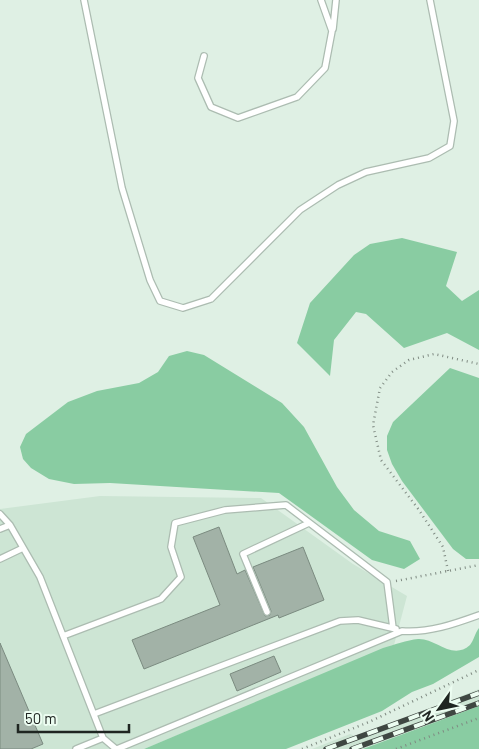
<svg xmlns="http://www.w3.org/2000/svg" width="479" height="749" viewBox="0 0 479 749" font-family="Barlow,sans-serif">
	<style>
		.built { fill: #cde5d4 }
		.green { fill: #89cca2 }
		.building { fill: #a2b2a7; stroke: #7b8b80 }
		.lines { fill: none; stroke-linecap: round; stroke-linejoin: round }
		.lane-casing { stroke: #acbcb1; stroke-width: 8 }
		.path { stroke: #7f8a82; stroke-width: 2.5; stroke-dasharray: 1 4; stroke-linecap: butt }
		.lane { stroke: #fff; stroke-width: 5.5 }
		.rail-casing { stroke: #3f4742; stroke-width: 5.5 }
		.rail { stroke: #ecfdf1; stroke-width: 4; stroke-dasharray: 11; stroke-linecap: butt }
	</style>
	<rect width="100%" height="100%" fill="#dff0e4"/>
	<!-- built -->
	<path class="built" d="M 100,496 L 261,498 L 353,564 L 407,596 L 394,645 L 144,749 L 0,749 L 0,509 Z
		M 479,689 L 479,706 L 363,749 L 312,749 L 350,734 L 357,737 Z"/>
	<!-- green -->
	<path class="green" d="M 402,238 L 457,252 L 446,286 L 462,301 L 479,290 L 479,350 L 447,333 L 404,348 L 366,314 L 356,312 L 334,340 L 330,376 L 297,343 L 310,303 L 354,255 L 370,244 Z
		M 187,351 L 204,355 L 282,403 L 304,427 L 337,487 L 354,510 L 379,531 L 410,541 L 420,559 L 404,569 L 372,560 L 279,493 L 110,483 L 74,484 L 49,479 L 31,468 L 23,459 L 20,447 L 26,434 L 68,402 L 97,391 L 139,383 L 158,372 L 169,356 Z
		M 450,368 L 479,378 L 479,559 L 466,559 L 453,549 L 402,481 L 392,464 L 387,450 L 387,436 L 393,422 Z
		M 479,628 L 479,657 L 433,684 L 412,692 L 382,711 L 286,749 L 144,749 L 383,648 C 394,645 407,640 418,639 C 436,638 452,661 470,645 C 474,640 475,633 479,628 Z
		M 479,706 L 479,749 L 363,749 Z"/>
	<!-- building -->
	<path class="building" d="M 219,527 L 237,574 L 245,570 L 265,616 L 270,615 L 271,611 L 253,567 L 303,547 L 324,600 L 279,618 L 278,615 L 144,669 L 132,640 L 220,605 L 193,537 Z
		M 0,643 L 43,744 L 31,749 L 0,749 Z
		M 274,656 L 281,672 L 237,691 L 230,674 Z"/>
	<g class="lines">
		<defs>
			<path id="lane" d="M 84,0 L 122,188 L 150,280 L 160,301 L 183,308 L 211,299 L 300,210 L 338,185 L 366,172 L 429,158 L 450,146 L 454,121 L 430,0
				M 333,29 L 336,0
				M 204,56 L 198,78 L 211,107 L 238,118 L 297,97 L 325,68 L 332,31 L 321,0
				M 0,514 L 10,525 L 40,577 L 103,738 L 116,749
				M 0,529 L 10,525
				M 0,559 L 23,548
				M 267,612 L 243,554 L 309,523
				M 63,636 L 161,599 L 181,577 L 171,547 L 175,523 L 225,510 L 286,505 L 387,582 L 393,628
				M 94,714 L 340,621 L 358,620 L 396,629
				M 76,749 L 103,738
				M 117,749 L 402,631 C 429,633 454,624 479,615"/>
		</defs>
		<!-- lane casing -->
		<use href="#lane" class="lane-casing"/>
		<!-- path -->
		<path class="path" d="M 448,571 L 443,547 L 419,510 L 381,460 L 373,425 L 380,388 L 392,372 L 409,360 L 434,354 L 479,364
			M 396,581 L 479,565
			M 302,749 L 369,722 L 479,670
			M 396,749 L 479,718"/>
		<!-- lane -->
		<use href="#lane" class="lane"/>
		<defs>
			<path id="rail" d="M 326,749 L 479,693
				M 352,749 L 479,703"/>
		</defs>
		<!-- rail casing -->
		<use href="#rail" class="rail-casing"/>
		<!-- rail -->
		<use href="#rail" class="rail"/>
	</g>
	<!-- north arrow -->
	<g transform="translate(439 709) rotate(237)" stroke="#ecfdf1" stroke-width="4" paint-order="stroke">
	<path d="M0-4L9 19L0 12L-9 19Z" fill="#1f2521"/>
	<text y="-8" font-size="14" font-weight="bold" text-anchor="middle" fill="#1f2521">N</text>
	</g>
	<!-- scale -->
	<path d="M18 724v8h111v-8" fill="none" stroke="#1f2521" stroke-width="2.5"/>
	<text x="25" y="724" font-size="15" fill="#1f2521" stroke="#ecfdf1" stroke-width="4" paint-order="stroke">50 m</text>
</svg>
